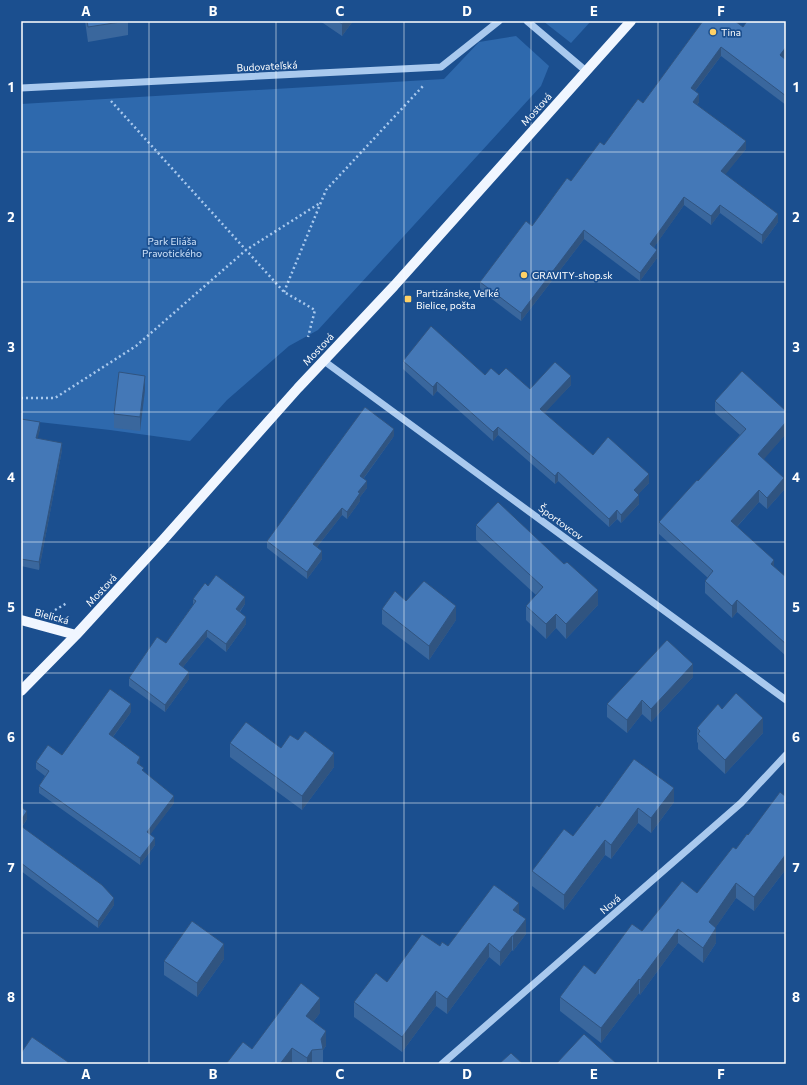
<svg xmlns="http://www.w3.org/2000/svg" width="807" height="1085" viewBox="0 0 807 1085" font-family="Commissioner,sans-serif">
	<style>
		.green { fill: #2e69ad }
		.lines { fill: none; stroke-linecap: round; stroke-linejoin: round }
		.path { stroke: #a9c9ee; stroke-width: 2.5; stroke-dasharray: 2 3; stroke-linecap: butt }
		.minor { stroke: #a9c9ee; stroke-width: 7 }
		.major { stroke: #f0f6ff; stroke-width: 10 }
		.wall { fill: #3a679d }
		.shaded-wall { fill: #305480 }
		.building { fill: #4478b7; stroke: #305480 }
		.grid { fill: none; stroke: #fff; stroke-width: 1; stroke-opacity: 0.55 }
		.poi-dot { fill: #ffd166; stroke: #1b4f8f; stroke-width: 1.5 }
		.labels { text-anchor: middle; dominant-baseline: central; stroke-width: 3.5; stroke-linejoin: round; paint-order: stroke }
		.poi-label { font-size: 10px; fill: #fff; stroke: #1b4f8f; text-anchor: start }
		.street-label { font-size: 10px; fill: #fff; stroke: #1b4f8f }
		.park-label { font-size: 10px; fill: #cfe3fa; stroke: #1b4f8f }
		.neatline { fill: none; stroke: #fff; stroke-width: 1.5 }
		.grid-label { font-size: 13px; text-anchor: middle; font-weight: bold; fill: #fff }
	</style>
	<rect width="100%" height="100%" fill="#1b4f8f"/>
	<!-- green -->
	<path class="green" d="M 543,21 L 591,21 L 571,43 Z
		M 516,36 L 549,66 L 541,86 L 318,330 L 289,346 L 227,400 L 190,441 L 110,430 L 21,420 L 21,104 L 444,79 L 479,42 Z"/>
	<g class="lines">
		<!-- path -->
		<path class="path" d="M 111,101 L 284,292 L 315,310 L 308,337
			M 284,292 L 326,190 L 423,86
			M 21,398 L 55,398 L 136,346 L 246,250 L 320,203
			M 55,610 L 67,603"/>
		<!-- minor -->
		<path class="minor" d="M 527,21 L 586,71
			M 21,88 L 441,67 L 499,21
			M 324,361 L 786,700
			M 442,1064 L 741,803 L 786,755"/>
		<!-- major -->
		<path class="major" d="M 21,620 L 76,635
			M 21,691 L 76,635 L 163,540 L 298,388 L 394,286 L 631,21"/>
	</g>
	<!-- wall -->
	<path class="wall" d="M 85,21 L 128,21 L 128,35 L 88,42 Z
		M 320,21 L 353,21 L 342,36 Z
		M 703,21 L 786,60 L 786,105 L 721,56 L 695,91 L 699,102 L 697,105 L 746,149 L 725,174 L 778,222 L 762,244 L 720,213 L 711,225 L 684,205 L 654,247 L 657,258 L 640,281 L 584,239 L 521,321 L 480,290 L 480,282 L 532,226 L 571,181 L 643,103 Z
		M 403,361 L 485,375 L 499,375 L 530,389 L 571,385 L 544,413 L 593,455 L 649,483 L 638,494 L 639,504 L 621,523 L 617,519 L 609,527 L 558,481 L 555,484 L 498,435 L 493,441 L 437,391 L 433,396 L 403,369 Z
		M 145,390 L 140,431 L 114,428 L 114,414 Z
		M 715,401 L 786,411 L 786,434 L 763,459 L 784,490 L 767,509 L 759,502 L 737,527 L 774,567 L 786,577 L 786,656 L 737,612 L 732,618 L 705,593 L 705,581 L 708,578 L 659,534 L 659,522 L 698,481 L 740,435 L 715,413 Z
		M 21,419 L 40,429 L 37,439 L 62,450 L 39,570 L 21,566 Z
		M 394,436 L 364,478 L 367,488 L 360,497 L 360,501 L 347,519 L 342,515 L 317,547 L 322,559 L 307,579 L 267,548 L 267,541 Z
		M 476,525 L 598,605 L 566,639 L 556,628 L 546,639 L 526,620 L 526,606 L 536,595 L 476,540 Z
		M 208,586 L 245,604 L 240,612 L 246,624 L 226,652 L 207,637 L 183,667 L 189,679 L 165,712 L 129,686 L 129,678 L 166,643 L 193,605 L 193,599 Z
		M 406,601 L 456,620 L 429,660 L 382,624 L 382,609 Z
		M 693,677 L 651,722 L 642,714 L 627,733 L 607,717 L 607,704 Z
		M 722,709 L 763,733 L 725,774 L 698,749 L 698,743 L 697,742 L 697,728 Z
		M 131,712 L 113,737 L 140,764 L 140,765 L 144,772 L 174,803 L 150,834 L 155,845 L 140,865 L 39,793 L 39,786 L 45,776 L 36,769 L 36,762 L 62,755 Z
		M 230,743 L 281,748 L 334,767 L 302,810 L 230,757 Z
		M 786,795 L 786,869 L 754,911 L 736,898 L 715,928 L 716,943 L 703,963 L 678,943 L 640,995 L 639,993 L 601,1043 L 560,1011 L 560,997 L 595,974 L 642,931 L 697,893 L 748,835 Z
		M 674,802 L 651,833 L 638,823 L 611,859 L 605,855 L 564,910 L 532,886 L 532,871 L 573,836 L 599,807 Z
		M 21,807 L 27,819 L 22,827 L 114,905 L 98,928 L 21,871 Z
		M 519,914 L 526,934 L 513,951 L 512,950 L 500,966 L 489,957 L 447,1014 L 436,1006 L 402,1052 L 354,1017 L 354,1002 L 387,982 L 440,946 L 448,946 Z
		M 224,959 L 197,997 L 164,975 L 164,961 Z
		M 320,1013 L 313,1022 L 326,1046 L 323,1050 L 323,1064 L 295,1064 L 292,1062 L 252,1049 Z"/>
	<!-- shaded-wall -->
	<path class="shaded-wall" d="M 344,21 L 353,21 L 342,36 L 342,24 Z
		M 721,47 L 721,56 L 691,96 L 691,88 Z
		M 786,47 L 786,56 L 780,64 L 780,55 Z
		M 699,94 L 699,102 L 693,110 L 693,102 Z
		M 746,141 L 746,149 L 721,180 L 721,171 Z
		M 684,197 L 684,205 L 650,253 L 650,244 Z
		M 720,205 L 720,213 L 711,225 L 711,216 Z
		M 778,214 L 778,222 L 762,244 L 762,235 Z
		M 584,230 L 584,239 L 521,321 L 521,313 Z
		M 657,250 L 657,258 L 640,281 L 640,273 Z
		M 145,376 L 145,390 L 140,431 L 140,417 Z
		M 571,376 L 571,385 L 540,418 L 540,409 Z
		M 437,382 L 437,391 L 433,396 L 433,387 Z
		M 40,422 L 40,429 L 36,446 L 36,438 Z
		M 786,422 L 786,434 L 758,466 L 758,454 Z
		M 498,427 L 498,435 L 493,441 L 493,432 Z
		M 394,429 L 394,436 L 360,483 L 360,476 Z
		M 62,443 L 62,450 L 39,570 L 39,562 Z
		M 558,472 L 558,481 L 555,484 L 555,476 Z
		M 649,474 L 649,483 L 634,499 L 634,490 Z
		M 784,478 L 784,490 L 767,509 L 767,498 Z
		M 367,481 L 367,488 L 360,497 L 360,501 L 347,519 L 347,512 L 358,492 Z
		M 759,490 L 759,502 L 731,533 L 731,521 Z
		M 639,495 L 639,504 L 621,523 L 621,515 Z
		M 342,508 L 342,515 L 313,552 L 313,544 Z
		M 617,510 L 617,519 L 609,527 L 609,519 Z
		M 322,551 L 322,559 L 307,579 L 307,572 Z
		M 774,560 L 774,572 L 771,564 Z
		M 598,590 L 598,605 L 566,639 L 566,624 Z
		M 245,597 L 245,604 L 236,616 L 236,609 Z
		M 737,600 L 737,612 L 732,618 L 732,606 Z
		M 456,606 L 456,620 L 429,660 L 429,646 Z
		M 556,614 L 556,628 L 546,639 L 546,624 Z
		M 246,617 L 246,624 L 226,652 L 226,644 Z
		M 207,630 L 207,637 L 179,672 L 179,664 Z
		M 693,664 L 693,677 L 651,722 L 651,709 Z
		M 189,672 L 189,679 L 165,712 L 165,705 Z
		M 642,700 L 642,714 L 627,733 L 627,720 Z
		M 131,704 L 131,712 L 109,742 L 109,734 Z
		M 763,718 L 763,733 L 725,774 L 725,760 Z
		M 334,753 L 334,767 L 302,810 L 302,796 Z
		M 140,757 L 140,764 L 137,770 L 137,763 Z
		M 674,788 L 674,802 L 651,833 L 651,818 Z
		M 174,796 L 174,803 L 147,839 L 147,832 Z
		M 638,808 L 638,823 L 611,859 L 611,845 Z
		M 27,811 L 27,819 L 21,828 L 21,820 Z
		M 155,838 L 155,845 L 140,865 L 140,858 Z
		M 605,840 L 605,855 L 564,910 L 564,895 Z
		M 786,854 L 786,869 L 754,911 L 754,897 Z
		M 736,883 L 736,898 L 709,937 L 709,922 Z
		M 114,898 L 114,905 L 98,928 L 98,921 Z
		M 519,903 L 519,918 L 513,910 Z
		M 526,919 L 526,934 L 513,951 L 513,936 Z
		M 716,928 L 716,943 L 703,963 L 703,948 Z
		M 678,929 L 678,943 L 640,995 L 640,980 Z
		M 512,936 L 512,950 L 500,966 L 500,952 Z
		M 489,943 L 489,957 L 447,1014 L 447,999 Z
		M 224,944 L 224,959 L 197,997 L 197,983 Z
		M 639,979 L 639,993 L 601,1043 L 601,1028 Z
		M 436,991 L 436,1006 L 402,1052 L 402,1037 Z
		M 320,998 L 320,1013 L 306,1031 L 306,1016 Z
		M 326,1031 L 326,1046 L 323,1050 L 321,1039 Z
		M 292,1048 L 292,1062 L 291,1064 L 280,1064 Z
		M 312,1050 L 312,1064 L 307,1064 L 307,1058 Z"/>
	<!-- building -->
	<path class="building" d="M 87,21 L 127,21 L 88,27 Z
		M 338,21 L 344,21 L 342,24 Z
		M 703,21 L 735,21 L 743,27 L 747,21 L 786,21 L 786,47 L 780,55 L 786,60 L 786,96 L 721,47 L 691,88 L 699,94 L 693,102 L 746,141 L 721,171 L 778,214 L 762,235 L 720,205 L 711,216 L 684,197 L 650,244 L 657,250 L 640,273 L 584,230 L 521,313 L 480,282 L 526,221 L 532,226 L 567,178 L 571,181 L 600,142 L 604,145 L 638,99 L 643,103 Z
		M 431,326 L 485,375 L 491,368 L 499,375 L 506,368 L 530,389 L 555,362 L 571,376 L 540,409 L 593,455 L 608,437 L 649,474 L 634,490 L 639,495 L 621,515 L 617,510 L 609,519 L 558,472 L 555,476 L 498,427 L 493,432 L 437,382 L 433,387 L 403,361 Z
		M 742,371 L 786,411 L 786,422 L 758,454 L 784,478 L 767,498 L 759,490 L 731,521 L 774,560 L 771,564 L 786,577 L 786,644 L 737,600 L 732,606 L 705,581 L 713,571 L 659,522 L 697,480 L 698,481 L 746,429 L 715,401 Z
		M 119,372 L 145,376 L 140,417 L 114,414 Z
		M 365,407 L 394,429 L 360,476 L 367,481 L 358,492 L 360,493 L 347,512 L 342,508 L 313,544 L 322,551 L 307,572 L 267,541 Z
		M 21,419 L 40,422 L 36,438 L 62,443 L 39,562 L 21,559 Z
		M 498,502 L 564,564 L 567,562 L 598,590 L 566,624 L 556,614 L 546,624 L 526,606 L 543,587 L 476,525 Z
		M 216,575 L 245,597 L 236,609 L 246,617 L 226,644 L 207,630 L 179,664 L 189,672 L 165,705 L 129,678 L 157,637 L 166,643 L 196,601 L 193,599 L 205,583 L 208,586 Z
		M 424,581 L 456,606 L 429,646 L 382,609 L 395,591 L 406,601 Z
		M 667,640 L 693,664 L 651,709 L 642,700 L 627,720 L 607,704 Z
		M 110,689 L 131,704 L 109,734 L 140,757 L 137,763 L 144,768 L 142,770 L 174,796 L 147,832 L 155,838 L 140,858 L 39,786 L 49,771 L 36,762 L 48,745 L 62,755 Z
		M 736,693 L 763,718 L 725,760 L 698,734 L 700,731 L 697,728 L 718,704 L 722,709 Z
		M 246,722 L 281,748 L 290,735 L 298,740 L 305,731 L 334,753 L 302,796 L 230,743 Z
		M 634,759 L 674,788 L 651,818 L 638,808 L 611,845 L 605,840 L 564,895 L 532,871 L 564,829 L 573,836 L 597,805 L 599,807 Z
		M 780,792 L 785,796 L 786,795 L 786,854 L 754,897 L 736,883 L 709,922 L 716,928 L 703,948 L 678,929 L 640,980 L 639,979 L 601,1028 L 560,997 L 584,965 L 595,974 L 632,924 L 642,931 L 682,881 L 697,893 L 733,847 L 736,849 L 747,834 L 748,835 Z
		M 21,807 L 27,811 L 21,820 Z
		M 21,826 L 102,885 L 114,898 L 98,921 L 21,863 Z
		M 494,885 L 519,903 L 513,910 L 526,919 L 513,936 L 512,936 L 500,952 L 489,943 L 447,999 L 436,991 L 402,1037 L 354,1002 L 376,973 L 387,982 L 422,934 L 440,946 L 442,942 L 448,946 Z
		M 192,921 L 224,944 L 197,983 L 164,961 Z
		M 301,983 L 320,998 L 306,1016 L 326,1031 L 321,1039 L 323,1049 L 312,1050 L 307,1058 L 292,1048 L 280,1064 L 226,1064 L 243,1042 L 252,1049 Z
		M 584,1034 L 617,1064 L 556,1064 Z
		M 32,1037 L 68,1062 L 66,1064 L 21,1064 L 21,1053 Z
		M 511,1053 L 523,1064 L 499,1064 Z"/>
	<!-- grid -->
	<path class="grid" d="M 149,21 L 149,1064M 276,21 L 276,1064M 404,21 L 404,1064M 531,21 L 531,1064M 658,21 L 658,1064M 21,152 L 786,152M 21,282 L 786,282M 21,412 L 786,412M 21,542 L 786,542M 21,673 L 786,673M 21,803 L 786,803M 21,933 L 786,933"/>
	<!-- markers -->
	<g class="poi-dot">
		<circle cx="713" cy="32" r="4"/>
		<circle cx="524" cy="275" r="4"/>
		<rect x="404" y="295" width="8" height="8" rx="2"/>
	</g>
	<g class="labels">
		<!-- poi labels -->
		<g class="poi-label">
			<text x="721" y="32">Tina</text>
			<text x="532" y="275">GRAVITY-shop.sk</text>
			<text x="416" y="293">Partizánske, Veľké<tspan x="416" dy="12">Bielice, pošta</tspan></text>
		</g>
		<!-- street labels -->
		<g class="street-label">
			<text transform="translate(267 66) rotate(-3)">Budovateľská</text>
			<text transform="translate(536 109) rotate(-48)">Mostová</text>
			<text transform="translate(318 349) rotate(-47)">Mostová</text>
			<text transform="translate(561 522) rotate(36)">Športovcov</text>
			<text transform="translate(101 590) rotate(-47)">Mostová</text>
			<text transform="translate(52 616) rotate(15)">Bielická</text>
			<text transform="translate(610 904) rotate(-41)">Nová</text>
		</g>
		<!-- park labels -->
		<g class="park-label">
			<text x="172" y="241">Park Eliáša<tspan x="172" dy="12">Pravotického</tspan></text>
		</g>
	</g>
	<!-- border -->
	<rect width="807" height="1085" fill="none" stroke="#1b4f8f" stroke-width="44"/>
	<rect x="22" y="22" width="763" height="1041" class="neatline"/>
	<g class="grid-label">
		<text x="86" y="16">A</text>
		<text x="213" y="16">B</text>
		<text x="340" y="16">C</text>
		<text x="467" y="16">D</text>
		<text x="594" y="16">E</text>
		<text x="721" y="16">F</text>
		<text x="11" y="92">1</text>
		<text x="796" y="92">1</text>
		<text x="11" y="222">2</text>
		<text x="796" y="222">2</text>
		<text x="11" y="352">3</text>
		<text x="796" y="352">3</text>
		<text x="11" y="482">4</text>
		<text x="796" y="482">4</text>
		<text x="11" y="612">5</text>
		<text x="796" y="612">5</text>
		<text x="11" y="742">6</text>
		<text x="796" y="742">6</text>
		<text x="11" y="872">7</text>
		<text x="796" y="872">7</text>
		<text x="11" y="1002">8</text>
		<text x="796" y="1002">8</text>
		<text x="86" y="1079">A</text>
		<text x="213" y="1079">B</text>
		<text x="340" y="1079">C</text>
		<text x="467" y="1079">D</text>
		<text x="594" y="1079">E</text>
		<text x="721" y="1079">F</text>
	</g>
</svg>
